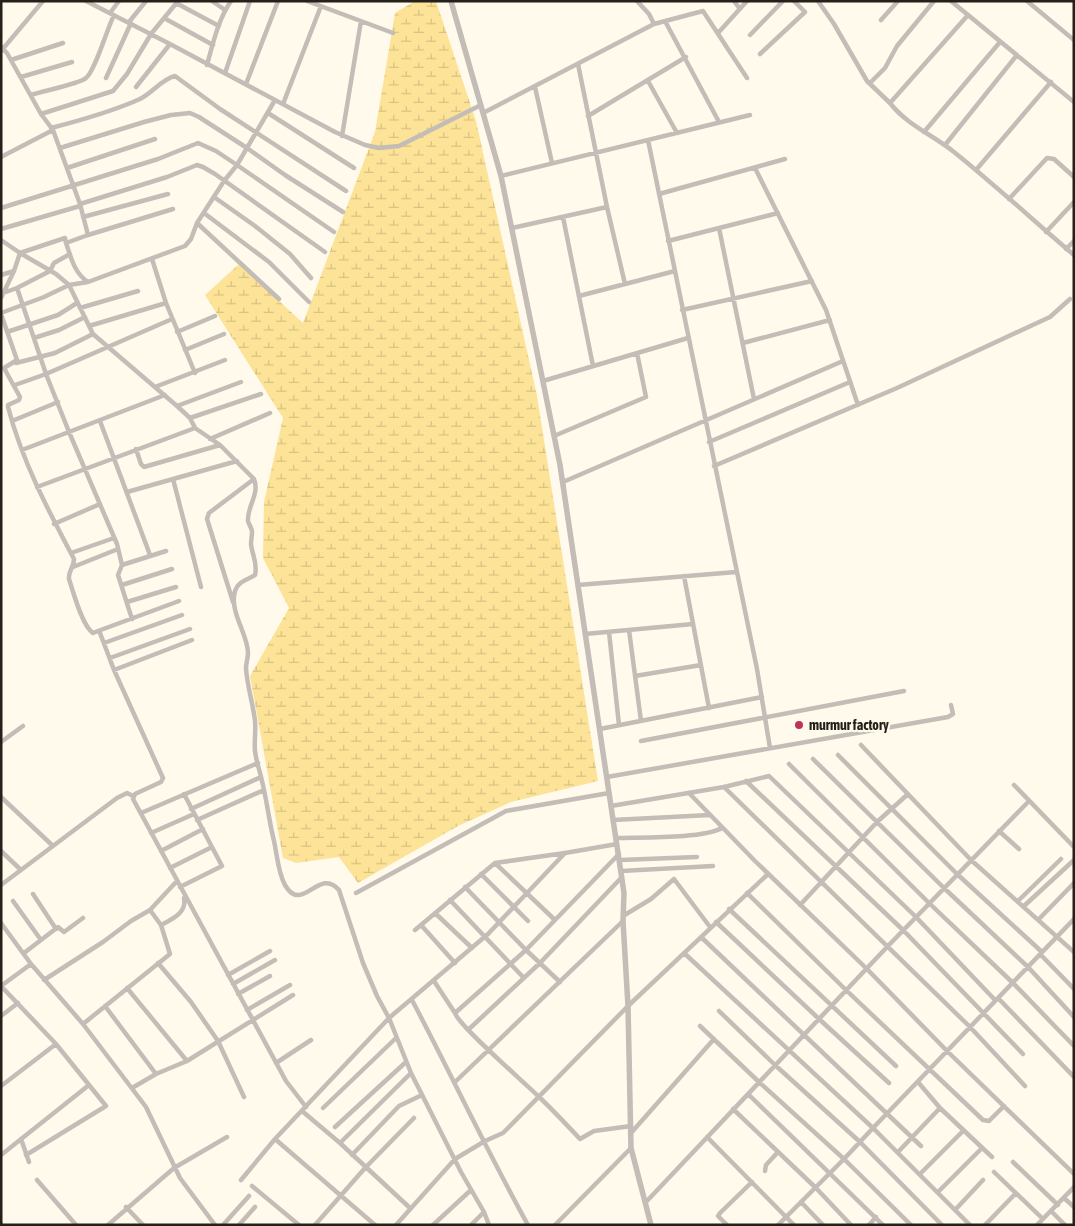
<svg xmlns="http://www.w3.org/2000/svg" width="1075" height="1226" viewBox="0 0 1075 1226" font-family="'Asap Condensed',sans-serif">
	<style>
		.wetland { fill: url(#wetland-marsh) }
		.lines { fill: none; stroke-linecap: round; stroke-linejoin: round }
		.minor { stroke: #c4bcb7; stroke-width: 4.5 }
		.tertiary { stroke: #c4bcb7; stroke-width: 5.5 }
		.poi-dot { fill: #c0315c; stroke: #fffaeb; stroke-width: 2 }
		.labels { text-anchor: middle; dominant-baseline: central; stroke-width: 4.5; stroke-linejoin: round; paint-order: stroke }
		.poi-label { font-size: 14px; font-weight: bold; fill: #24211a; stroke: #fffaeb; text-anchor: start }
	</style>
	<defs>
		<pattern id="wetland-marsh" width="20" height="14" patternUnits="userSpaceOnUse" patternTransform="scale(1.25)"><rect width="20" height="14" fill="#fce397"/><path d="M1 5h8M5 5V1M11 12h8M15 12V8" fill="none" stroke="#d8c282"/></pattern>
	</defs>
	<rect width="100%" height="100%" fill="#fffaeb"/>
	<!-- wetland -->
	<path class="wetland" d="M 415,1 L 436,1 L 476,121 L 537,396 L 598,781 L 511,802 L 458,826 L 358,883 L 339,857 L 296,863 L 283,858 L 250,676 L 289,608 L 263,558 L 264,502 L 283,418 L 205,295 L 239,264 L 303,323 L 375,132 L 395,13 Z"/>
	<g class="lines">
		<!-- minor -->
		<path class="minor" d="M 86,1 L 170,44 L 335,132 L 365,145 L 379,148 L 399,146 L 481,105
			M 212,1 L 225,10
			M 307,1 L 393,33
			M 734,1 L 740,9
			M 818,1 L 834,24 L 867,81 L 890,103
			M 951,1 L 1074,102
			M 1027,1 L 1074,40
			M 176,3 L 219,26
			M 110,13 L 119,1
			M 968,15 L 890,103 C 907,125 933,135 954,152 C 995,185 1034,221 1074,255
			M 164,18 L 213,45
			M 881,20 L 898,1
			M 665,21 L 719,122
			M 129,22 L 146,1
			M 654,24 L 703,11 L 747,78
			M 718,33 L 747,1
			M 750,35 L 783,1
			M 1,47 L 7,53 L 41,114 L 53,130 L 80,204 L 88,235
			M 1,51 L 43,1
			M 760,54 L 805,12 L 794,1
			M 11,60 L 63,43
			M 207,65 C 213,43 218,20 231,1
			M 225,73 L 250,1
			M 21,77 L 72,62
			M 106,78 L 131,23
			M 648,81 L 677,133
			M 870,83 L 885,68 L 897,46 L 934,1
			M 246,84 L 278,1
			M 136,87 L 170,44
			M 535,87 L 552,163
			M 31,95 C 43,91 79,84 86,78 C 95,71 107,29 114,15
			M 283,104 L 321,6
			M 268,113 L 354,168
			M 483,113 L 654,24 L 649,14 L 637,1
			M 41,114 L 113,91 L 127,74 L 151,34 L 178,1
			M 588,116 L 686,57
			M 51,128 C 82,120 111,112 140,99 C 152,93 162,79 175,76 L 220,109 L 346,191
			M 924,132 L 1000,42
			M 342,136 L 361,21
			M 648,140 L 757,669 L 770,748
			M 945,145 L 1017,55
			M 60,148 L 144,122 L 171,115 L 190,113 L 199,117 L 247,148 L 285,175 L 343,212
			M 1,157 L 53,130
			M 67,168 L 155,139
			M 755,168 L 826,310 L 858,405
			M 976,170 L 1051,82
			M 501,176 L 750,115
			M 659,194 L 785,159
			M 214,197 L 255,226 L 290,254 L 311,278
			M 1009,199 L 1047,158 L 1054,159 L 1074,177
			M 80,204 L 167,177 L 197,165 L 203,167 L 215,174 L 325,252
			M 607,207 L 625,284
			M 1,208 L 158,159 L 198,143 L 216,151 L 237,165 L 334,232
			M 204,213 L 269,262 L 309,302
			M 83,217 L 168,194
			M 563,217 L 593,366
			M 197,223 L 279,299
			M 512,228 L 607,207 L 578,64
			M 719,228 L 754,399
			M 1,229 L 80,206
			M 1046,232 L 1074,202
			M 1,240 L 20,253 L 56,274 L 69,285 L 93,334 L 177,406 L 190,418 L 195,428 L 220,445 L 254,479 C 260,494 247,506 248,521 C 249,525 252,528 252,532 C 252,536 251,540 251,544 C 252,555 258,563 255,575 C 248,580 238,581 235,591 C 229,612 248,634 248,653 C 248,658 246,663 246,668 C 247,686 253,703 255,721 C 256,731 254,742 255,751 C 256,761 260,771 262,781 C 267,801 269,821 274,841 C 277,854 278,873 285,885 C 302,915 319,866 339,890 L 363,963 L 377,996 L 389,1018 L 411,1073 L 461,1172 L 484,1212 L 489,1225
			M 668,241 L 778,213
			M 1066,249 L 1074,241
			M 152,259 L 166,303 L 195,373
			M 1,275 L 14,271
			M 88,282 C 74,273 71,257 66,243 L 88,235 L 173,209
			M 17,288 L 46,374 L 69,432 L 117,544 L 122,565 L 118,575 L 132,619
			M 3,293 L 17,288 L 50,271 L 54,263 L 70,254
			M 579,296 L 675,271
			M 1,298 L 14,271 L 20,253 L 65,238 L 66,243
			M 80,308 L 138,291
			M 682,310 L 812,281
			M 1,313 L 44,297 L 69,285 L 88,282 L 185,246 L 191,239 L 197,223 L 224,181 L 237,165 L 275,100
			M 1,314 L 17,360 L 4,368 L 20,397 L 19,400 L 8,405 L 8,407 C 22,461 48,510 74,559 C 74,567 68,571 69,579 C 73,591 82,626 93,633 L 98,631 L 100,633 L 114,670 L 163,778 L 161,782 L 135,794 L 133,799 L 286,1081 L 306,1107
			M 89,326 L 166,303
			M 7,332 L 58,315 L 77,303
			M 177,332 L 215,316
			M 34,338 L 59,330 L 85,317
			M 743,343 L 830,320
			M 185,350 L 224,334
			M 16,363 L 55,353 L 93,334
			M 543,381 L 688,338
			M 15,385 L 46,374 L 172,319
			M 155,387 L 225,360
			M 177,406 L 241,382
			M 190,418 L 261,394
			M 12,421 L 58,402
			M 100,421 L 150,555
			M 554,436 L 646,397 L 637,353
			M 210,439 L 270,413
			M 709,442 L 850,382
			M 136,449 L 141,464 L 144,467 L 220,445
			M 22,450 L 165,395
			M 714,466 L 897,388 L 1050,317 L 1070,299
			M 173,479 L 201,587
			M 563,482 L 843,361
			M 37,487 L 195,428
			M 127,492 L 237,461
			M 54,524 L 100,504
			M 71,553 L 114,538
			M 122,565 L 166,551
			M 73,567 L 118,549
			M 684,576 L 709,708
			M 122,585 L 172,569
			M 578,585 L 736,572
			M 127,602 L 176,587
			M 233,602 L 207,519 L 209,513 L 254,479
			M 629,630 L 641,721
			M 98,631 L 179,601
			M 609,632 L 619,725
			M 585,634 L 693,624
			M 104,643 L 182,615
			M 110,658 L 190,629
			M 114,670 L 192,640
			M 635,676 L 701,665
			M 600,729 L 762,697
			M 641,741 L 904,691
			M 1,742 L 23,726
			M 861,745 L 971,860 L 1074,952
			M 838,755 L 957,874 L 1042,952
			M 813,759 L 944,888 L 1028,967 L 1074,1017
			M 789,764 L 929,903 L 1013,983 L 1074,1046
			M 607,777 L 948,717 L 953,714 L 951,705
			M 746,781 L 903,930 L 1023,1054
			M 1014,785 L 1074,847
			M 724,787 L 970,1027 L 1025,1086
			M 689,793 L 755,861 L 867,969 L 947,1051 L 1074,1174
			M 1,797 L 53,846
			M 611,806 L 724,787 L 769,776 L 916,917 L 995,1000
			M 191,809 L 261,777
			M 141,813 L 258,763
			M 197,820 L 264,790
			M 613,820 L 710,815
			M 999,831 L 1019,849
			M 151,833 L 194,814
			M 616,838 C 641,837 702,839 722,828
			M 1,851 L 21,870
			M 161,851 L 203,829
			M 620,860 L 697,857
			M 495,863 L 555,920
			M 170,868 L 212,847
			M 621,871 L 713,866
			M 481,874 L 528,921
			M 1,885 L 117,798 L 127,793 L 133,796
			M 180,887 L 222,866 L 184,794
			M 465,887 L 526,950 L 560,982
			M 356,893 L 506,811 L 609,793
			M 747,893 L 846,990 L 983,1120 L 989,1121 L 1004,1106
			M 33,894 L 56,929
			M 450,900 L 523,977
			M 13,901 L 41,940
			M 1018,901 L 1061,859
			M 800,905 L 877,822 L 908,794
			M 1024,906 L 1074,860
			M 729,909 L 896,1066
			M 150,910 L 161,925
			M 435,913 L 472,948
			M 623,916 L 651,899 L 674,879 L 710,927
			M 1039,919 L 1074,883
			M 716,922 L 819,1019 L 889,1083
			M 1,923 L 31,964 L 83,1024 L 146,1107 L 180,1178 L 215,1225
			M 421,925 L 455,963
			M 415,930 L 495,863 L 565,853 L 617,844
			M 701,937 L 921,1146
			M 24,953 L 58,927 L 64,932 L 83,918
			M 684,953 L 873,1128 L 970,1225
			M 1040,954 L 1074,989
			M 158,963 L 191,1002 L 218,1041 L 244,1097
			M 228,975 L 270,951
			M 44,980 L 103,942 L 131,921 L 150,910 L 177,881
			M 434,981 L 455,1013 C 458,1025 524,1082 537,1095 C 552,1109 566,1124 580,1139 L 594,1131 L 631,1126
			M 233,984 L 275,960
			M 1,986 L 56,1044 L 106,1106 L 26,1155
			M 1,986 L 31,964
			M 127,988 L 187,1061
			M 238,994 L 270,976
			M 998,998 L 1074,1077
			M 412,1000 C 451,1074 487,1151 528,1225
			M 105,1006 L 156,1074 L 132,1088
			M 247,1010 L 290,985
			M 719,1011 L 775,1065 L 860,1142 L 942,1225
			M 455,1013 L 526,950 L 619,854
			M 1,1016 L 18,1003
			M 83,1024 L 170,954 L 161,925 C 172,919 187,913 184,898
			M 700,1026 L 759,1082 L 844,1159 L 911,1225
			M 468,1030 L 540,963 L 622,877
			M 276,1063 L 311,1040
			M 156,1074 L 187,1061 L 293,995
			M 455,1082 L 623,921
			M 918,1082 L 940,1108 L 992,1157
			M 1,1086 L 56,1044
			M 748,1094 L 883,1225
			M 323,1108 L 396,1038
			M 733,1109 L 816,1188 L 851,1225
			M 302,1111 L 340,1143 L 410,1208
			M 335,1127 L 406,1062
			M 631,1133 L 714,1039
			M 707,1137 L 794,1225
			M 21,1139 L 29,1162
			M 340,1143 L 411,1073
			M 898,1152 L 940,1108
			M 1,1155 L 89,1085
			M 352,1155 L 399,1106 L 422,1095
			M 1013,1162 L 1058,1205
			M 765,1171 L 766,1165 L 778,1152
			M 994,1172 L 1043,1219
			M 920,1174 L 963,1131
			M 37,1180 L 76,1225
			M 241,1180 L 275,1139
			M 252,1186 L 299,1225
			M 938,1192 L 982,1148
			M 1064,1198 L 1074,1207
			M 646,1202 L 887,947 L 1029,801
			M 801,1202 L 823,1225
			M 126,1207 L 143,1225
			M 955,1210 L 983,1180
			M 1051,1211 L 1065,1225
			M 1,1224 L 1,1225
			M 108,1225 L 174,1168 L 227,1137
			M 223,1225 L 249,1196
			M 239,1225 L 255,1207
			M 315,1225 L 365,1168 L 414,1118
			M 375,1225 L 275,1139 L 389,1018 L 488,934 L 565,853
			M 396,1225 L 455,1159 L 485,1141 L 503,1133 L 629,1005 L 768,874
			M 433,1225 L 471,1190
			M 471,1225 L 484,1212
			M 555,1225 L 631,1148
			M 727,1225 L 718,1216 L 720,1213 L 752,1182
			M 778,1225 L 844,1159 L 873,1128 L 1074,919
			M 869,1225 L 876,1217
			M 985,1225 L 1016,1193
			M 1037,1225 L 1074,1187"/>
		<!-- tertiary -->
		<path class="tertiary" d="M 451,1 L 501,176 L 560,465 L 624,893 L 623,921 L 628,1006 L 631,1148 L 651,1225"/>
	</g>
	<!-- markers -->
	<circle class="poi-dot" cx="799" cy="725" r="5"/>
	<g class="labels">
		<!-- poi labels -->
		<g class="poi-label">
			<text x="809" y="725">murmur factory</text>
		</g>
	</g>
	<!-- border -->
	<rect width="1075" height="1226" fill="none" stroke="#24211a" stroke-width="5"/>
</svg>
